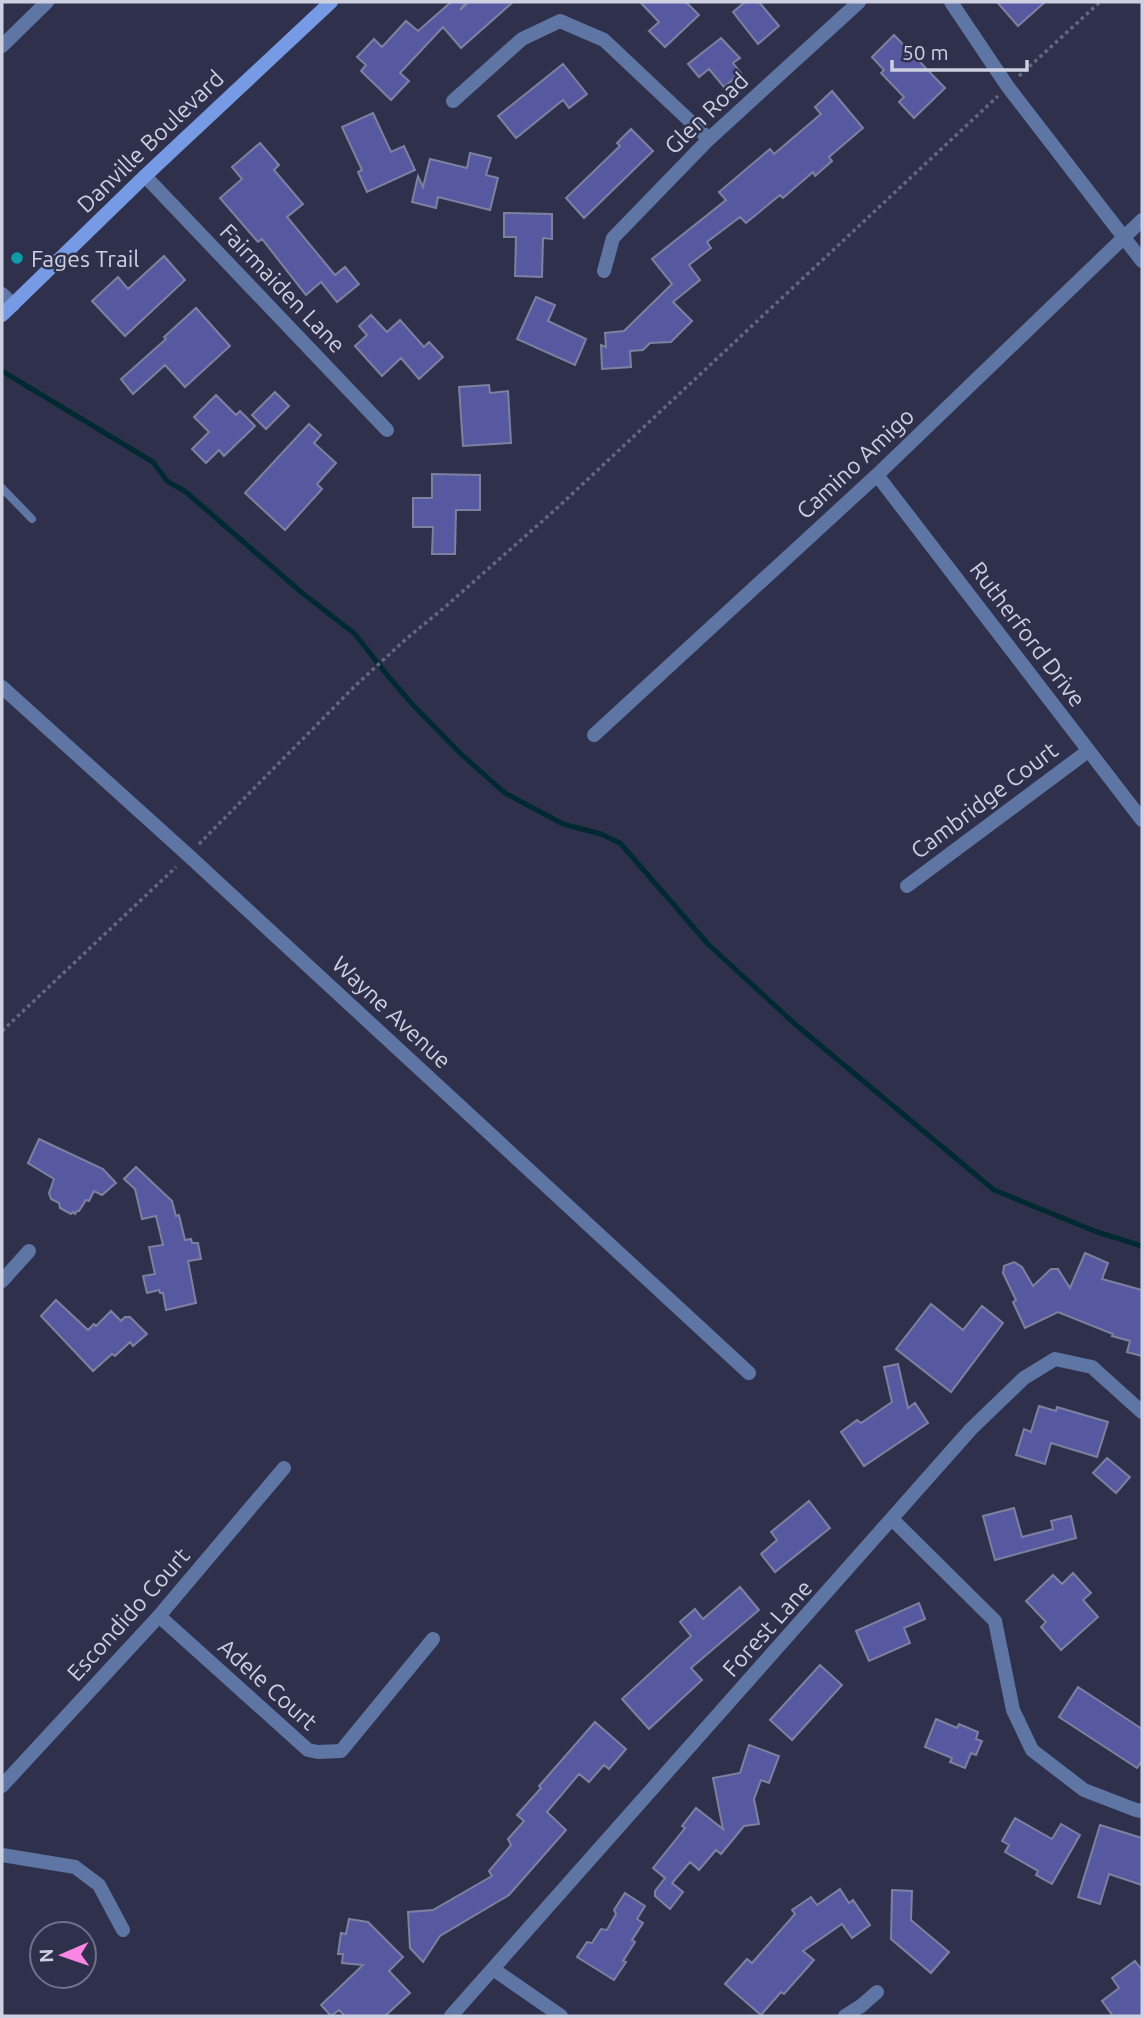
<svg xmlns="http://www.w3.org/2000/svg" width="1144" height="2018" viewBox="0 0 1144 2018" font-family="Ubuntu,sans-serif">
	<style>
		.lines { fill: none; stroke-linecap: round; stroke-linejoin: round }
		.stream { stroke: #012931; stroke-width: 5 }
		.building { fill: #5659a0; stroke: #7d81a0; stroke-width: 2 }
		.path { stroke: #65677f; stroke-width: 3.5; stroke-dasharray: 3.5 3.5; stroke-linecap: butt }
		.service { stroke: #5f76a4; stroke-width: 8 }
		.minor { stroke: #5f76a4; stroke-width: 14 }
		.secondary { stroke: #779ae4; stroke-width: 14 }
		.culture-dot { fill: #0f9aa8; stroke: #2f314c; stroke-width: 2.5 }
		.labels { text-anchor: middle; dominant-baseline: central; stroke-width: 5; stroke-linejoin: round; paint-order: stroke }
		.street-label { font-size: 23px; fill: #cdd0e1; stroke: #2f314c }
		.poi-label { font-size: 23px; fill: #cdd0e1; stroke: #2f314c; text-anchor: start }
	</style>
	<rect width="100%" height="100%" fill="#2f314c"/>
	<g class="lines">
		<!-- stream -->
		<path class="stream" d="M 2,371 L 153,462 L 167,481 L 186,492 L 301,592 L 355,634 L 388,676 L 413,705 L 462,755 L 505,793 L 563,824 L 601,834 L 620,843 L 708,944 L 796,1025 L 994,1190 L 1097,1232 L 1142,1246"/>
	</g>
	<!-- building -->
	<path class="building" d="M 451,2 L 466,2 L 460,10 L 469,2 L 513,2 L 461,48 L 443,27 L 400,73 L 409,81 L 391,100 L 361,71 L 366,65 L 357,57 L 374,39 L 382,47 L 406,21 L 418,31 Z
		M 640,2 L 686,2 L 699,15 L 665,47 L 649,31 L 659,22 Z
		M 745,2 L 759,2 L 779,26 L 758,44 L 733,12 Z
		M 997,2 L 1045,2 L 1018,26 Z
		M 894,35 L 945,88 L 914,118 L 899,102 L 904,97 L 881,73 L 884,70 L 872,57 Z
		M 721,38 L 740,58 L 733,63 L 741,73 L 724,87 L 709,69 L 699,77 L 688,64 Z
		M 563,64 L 587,94 L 569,108 L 563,100 L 516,138 L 498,116 Z
		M 832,91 L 863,128 L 829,157 L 832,161 L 815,176 L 813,172 L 783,198 L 780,195 L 746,223 L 740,217 L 707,242 L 711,248 L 689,265 L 700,280 L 673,302 L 692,321 L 671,342 L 650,343 L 643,350 L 630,351 L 631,367 L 602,369 L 601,345 L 606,347 L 605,333 L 624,331 L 672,284 L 652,259 L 726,200 L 719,192 L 770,149 L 774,154 L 821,114 L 815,107 Z
		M 373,113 L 391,152 L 404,146 L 415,170 L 367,192 L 358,172 L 362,170 L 342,127 Z
		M 631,129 L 653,151 L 584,218 L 566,198 L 620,146 L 617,143 Z
		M 260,143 L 279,165 L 274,170 L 303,204 L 287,217 L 335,275 L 345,267 L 359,284 L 337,302 L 321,282 L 306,295 L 262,239 L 258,242 L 220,198 L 242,179 L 232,167 Z
		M 470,153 L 491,158 L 486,175 L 498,178 L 490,210 L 438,197 L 436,208 L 412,202 L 418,176 L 423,187 L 430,159 L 467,168 Z
		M 504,213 L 552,214 L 552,239 L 543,238 L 542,277 L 515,276 L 516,237 L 504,237 Z
		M 164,256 L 185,280 L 125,336 L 92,301 L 118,277 L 128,289 Z
		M 536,297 L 555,305 L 548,321 L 586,339 L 575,365 L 517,339 Z
		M 196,308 L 230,346 L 185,387 L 165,365 L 133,394 L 121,379 L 166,339 L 164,337 Z
		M 371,315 L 387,332 L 400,320 L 424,347 L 429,342 L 443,357 L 419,379 L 401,358 L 382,376 L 355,346 L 367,335 L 359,326 Z
		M 489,385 L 490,393 L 508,391 L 511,443 L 463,446 L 459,387 Z
		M 275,392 L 289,406 L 266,429 L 252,415 Z
		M 216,395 L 236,415 L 240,411 L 255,426 L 224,456 L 219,450 L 206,463 L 192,449 L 209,432 L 194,417 Z
		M 309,424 L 321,435 L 314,443 L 336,463 L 317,484 L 322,489 L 285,530 L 245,493 Z
		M 432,474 L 480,475 L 480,510 L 456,510 L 455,554 L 432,554 L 433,527 L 413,527 L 413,498 L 432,498 Z
		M 39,1139 L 103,1169 L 116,1183 L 102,1195 L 94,1191 L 89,1201 L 86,1200 L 79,1211 L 77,1211 L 75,1214 L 73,1212 L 71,1214 L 60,1208 L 59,1203 L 51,1199 L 49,1193 L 54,1179 L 28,1163 Z
		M 136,1167 L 172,1201 L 176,1216 L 179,1215 L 185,1240 L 191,1239 L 192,1243 L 198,1243 L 201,1259 L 188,1261 L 196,1303 L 166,1310 L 163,1293 L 160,1293 L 159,1290 L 147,1293 L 143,1276 L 155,1274 L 149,1247 L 163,1245 L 156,1216 L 142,1219 L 135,1189 L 124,1179 Z
		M 1085,1253 L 1108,1263 L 1102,1279 L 1142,1290 L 1142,1356 L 1127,1352 L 1130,1341 L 1112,1336 L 1113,1334 L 1058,1312 L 1025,1328 L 1013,1302 L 1016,1300 L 1003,1273 L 1004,1266 L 1014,1262 L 1022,1267 L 1033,1286 L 1051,1269 L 1058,1269 L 1070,1288 Z
		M 56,1300 L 88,1330 L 94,1324 L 96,1326 L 111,1311 L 121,1321 L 125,1317 L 130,1317 L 147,1334 L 133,1346 L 130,1342 L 115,1356 L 112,1354 L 93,1371 L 41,1316 Z
		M 931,1304 L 963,1330 L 982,1306 L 1003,1323 L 951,1392 L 896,1349 Z
		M 898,1364 L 908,1408 L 915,1403 L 928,1423 L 864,1466 L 841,1432 L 857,1420 L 861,1423 L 892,1402 L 884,1367 Z
		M 1039,1406 L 1056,1411 L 1057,1407 L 1108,1422 L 1097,1457 L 1051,1443 L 1045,1464 L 1016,1455 L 1024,1429 L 1031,1432 Z
		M 1107,1458 L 1130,1477 L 1116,1493 L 1093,1473 Z
		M 809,1501 L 830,1528 L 775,1572 L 761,1554 L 777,1540 L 771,1532 Z
		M 1014,1508 L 1022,1537 L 1053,1529 L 1051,1521 L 1071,1516 L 1076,1538 L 995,1560 L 983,1516 Z
		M 1073,1573 L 1091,1593 L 1083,1600 L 1098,1617 L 1061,1650 L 1041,1627 L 1046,1622 L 1026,1601 L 1053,1575 L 1062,1584 Z
		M 740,1587 L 759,1610 L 691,1668 L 702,1680 L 649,1729 L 622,1699 L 691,1636 L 680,1622 L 695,1609 L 703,1619 Z
		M 919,1603 L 925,1619 L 904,1628 L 910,1643 L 869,1661 L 856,1631 Z
		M 820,1665 L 842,1685 L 792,1740 L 770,1720 Z
		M 1078,1687 L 1142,1729 L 1142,1761 L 1137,1768 L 1059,1717 Z
		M 936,1719 L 957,1728 L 959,1724 L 978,1732 L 976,1739 L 982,1741 L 976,1755 L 971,1753 L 965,1768 L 950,1762 L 952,1758 L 925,1747 Z
		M 595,1722 L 626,1749 L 609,1769 L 604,1765 L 589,1782 L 579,1774 L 547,1812 L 566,1830 L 509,1895 L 440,1936 L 423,1962 L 410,1948 L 408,1912 L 433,1910 L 492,1876 L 489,1871 L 511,1845 L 508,1839 L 524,1821 L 517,1815 L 541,1788 L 539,1786 Z
		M 749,1745 L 779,1756 L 769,1783 L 761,1780 L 754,1799 L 759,1824 L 744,1826 L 721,1854 L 716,1850 L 699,1870 L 690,1862 L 672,1883 L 683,1892 L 670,1909 L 655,1896 L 655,1891 L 665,1878 L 653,1868 L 685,1828 L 682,1826 L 696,1808 L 723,1829 L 713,1778 L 740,1773 Z
		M 1015,1818 L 1052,1839 L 1061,1824 L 1080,1835 L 1052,1884 L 1036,1875 L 1038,1871 L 1005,1852 L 1009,1845 L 1002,1841 Z
		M 1100,1825 L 1142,1838 L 1142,1885 L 1109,1874 L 1100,1904 L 1078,1897 Z
		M 840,1889 L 849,1903 L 853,1900 L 870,1925 L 852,1938 L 842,1924 L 803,1951 L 814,1960 L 784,1994 L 781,1992 L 761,2015 L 725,1984 L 747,1959 L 752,1963 L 795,1914 L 792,1910 L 811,1897 L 817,1905 Z
		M 892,1890 L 912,1891 L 911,1920 L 949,1952 L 931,1973 L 891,1939 Z
		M 625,1893 L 645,1906 L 637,1919 L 643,1923 L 632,1940 L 635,1942 L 623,1961 L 626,1962 L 614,1980 L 577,1957 L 587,1942 L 592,1943 L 601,1929 L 607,1930 L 616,1914 L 614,1910 Z
		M 349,1919 L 368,1922 L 403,1957 L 389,1971 L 410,1993 L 385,2016 L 345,2016 L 339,2010 L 331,2016 L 321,2005 L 363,1965 L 342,1963 L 343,1954 L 338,1954 L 341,1933 L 346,1934 Z
		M 1135,1961 L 1142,1970 L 1142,2016 L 1113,2016 L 1102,2001 L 1119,1988 L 1112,1978 Z"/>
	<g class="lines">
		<!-- path -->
		<path class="path" d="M 1019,76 L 1100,2
			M 199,844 L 356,685 L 406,639 L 445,607 L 556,509 L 998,96
			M 2,1031 L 176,867"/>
		<!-- service -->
		<path class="service" d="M 2,488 L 32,519"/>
		<!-- minor -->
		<path class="minor" d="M 951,2 L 1008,87 L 1142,261
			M 2,46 L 47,2
			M 453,101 L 522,39 L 560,21 L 604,40 L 709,139
			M 145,176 L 387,430
			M 604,271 L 613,238 L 709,139 L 859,2
			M 2,294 L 13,305
			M 877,475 L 1142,820
			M 2,687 L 188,855 L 749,1373
			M 594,735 L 877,475 L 1142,220
			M 907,886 L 1088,751
			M 2,1281 L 29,1251
			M 893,1520 L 995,1621 L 1013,1710 L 1032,1750 L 1084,1790 L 1136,1810 L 1142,1811
			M 159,1616 L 308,1750 L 318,1752 L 341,1751 L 433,1639
			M 2,1786 L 159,1616 L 284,1468
			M 2,1855 L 75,1867 L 99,1885 L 123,1930
			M 493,1969 L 561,2016
			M 451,2016 L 971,1429 L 1024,1378 L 1055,1359 L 1092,1367 L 1142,1412
			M 845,2016 L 861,2006 L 877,1992"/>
		<!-- secondary -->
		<path class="secondary" d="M 2,315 L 145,176 L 331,2"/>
	</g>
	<!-- markers -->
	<circle class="culture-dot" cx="17" cy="258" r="7"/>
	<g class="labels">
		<!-- street labels -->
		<g class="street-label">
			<text transform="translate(706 113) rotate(-44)">Glen Road</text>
			<text transform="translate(150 141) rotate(-44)">Danville Boulevard</text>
			<text transform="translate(283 288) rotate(46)">Fairmaiden Lane</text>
			<text transform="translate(855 463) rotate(-43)">Camino Amigo</text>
			<text transform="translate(1028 634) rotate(53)">Rutherford Drive</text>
			<text transform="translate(984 800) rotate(-37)">Cambridge Court</text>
			<text transform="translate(392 1012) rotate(43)">Wayne Avenue</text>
			<text transform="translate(128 1614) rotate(-48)">Escondido Court</text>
			<text transform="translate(767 1628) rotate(-48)">Forest Lane</text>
			<text transform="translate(268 1684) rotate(42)">Adele Court</text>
		</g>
		<!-- poi labels -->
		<g class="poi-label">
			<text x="31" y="258">Fages Trail</text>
		</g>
	</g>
	<!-- border -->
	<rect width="1144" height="2018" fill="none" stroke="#cdd0e1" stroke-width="7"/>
	<!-- north arrow -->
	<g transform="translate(63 1955) rotate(268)"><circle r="33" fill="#2f314c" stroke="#6e7188" stroke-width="2"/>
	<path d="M0-5L12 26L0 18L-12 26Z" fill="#fc86e3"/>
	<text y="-10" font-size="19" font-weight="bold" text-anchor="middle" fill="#cdd0e1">N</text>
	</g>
	<!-- scale -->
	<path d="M892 60v10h135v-10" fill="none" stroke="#cdd0e1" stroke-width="3.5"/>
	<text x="902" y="60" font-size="21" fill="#cdd0e1" stroke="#2f314c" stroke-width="5" paint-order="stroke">50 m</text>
</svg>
